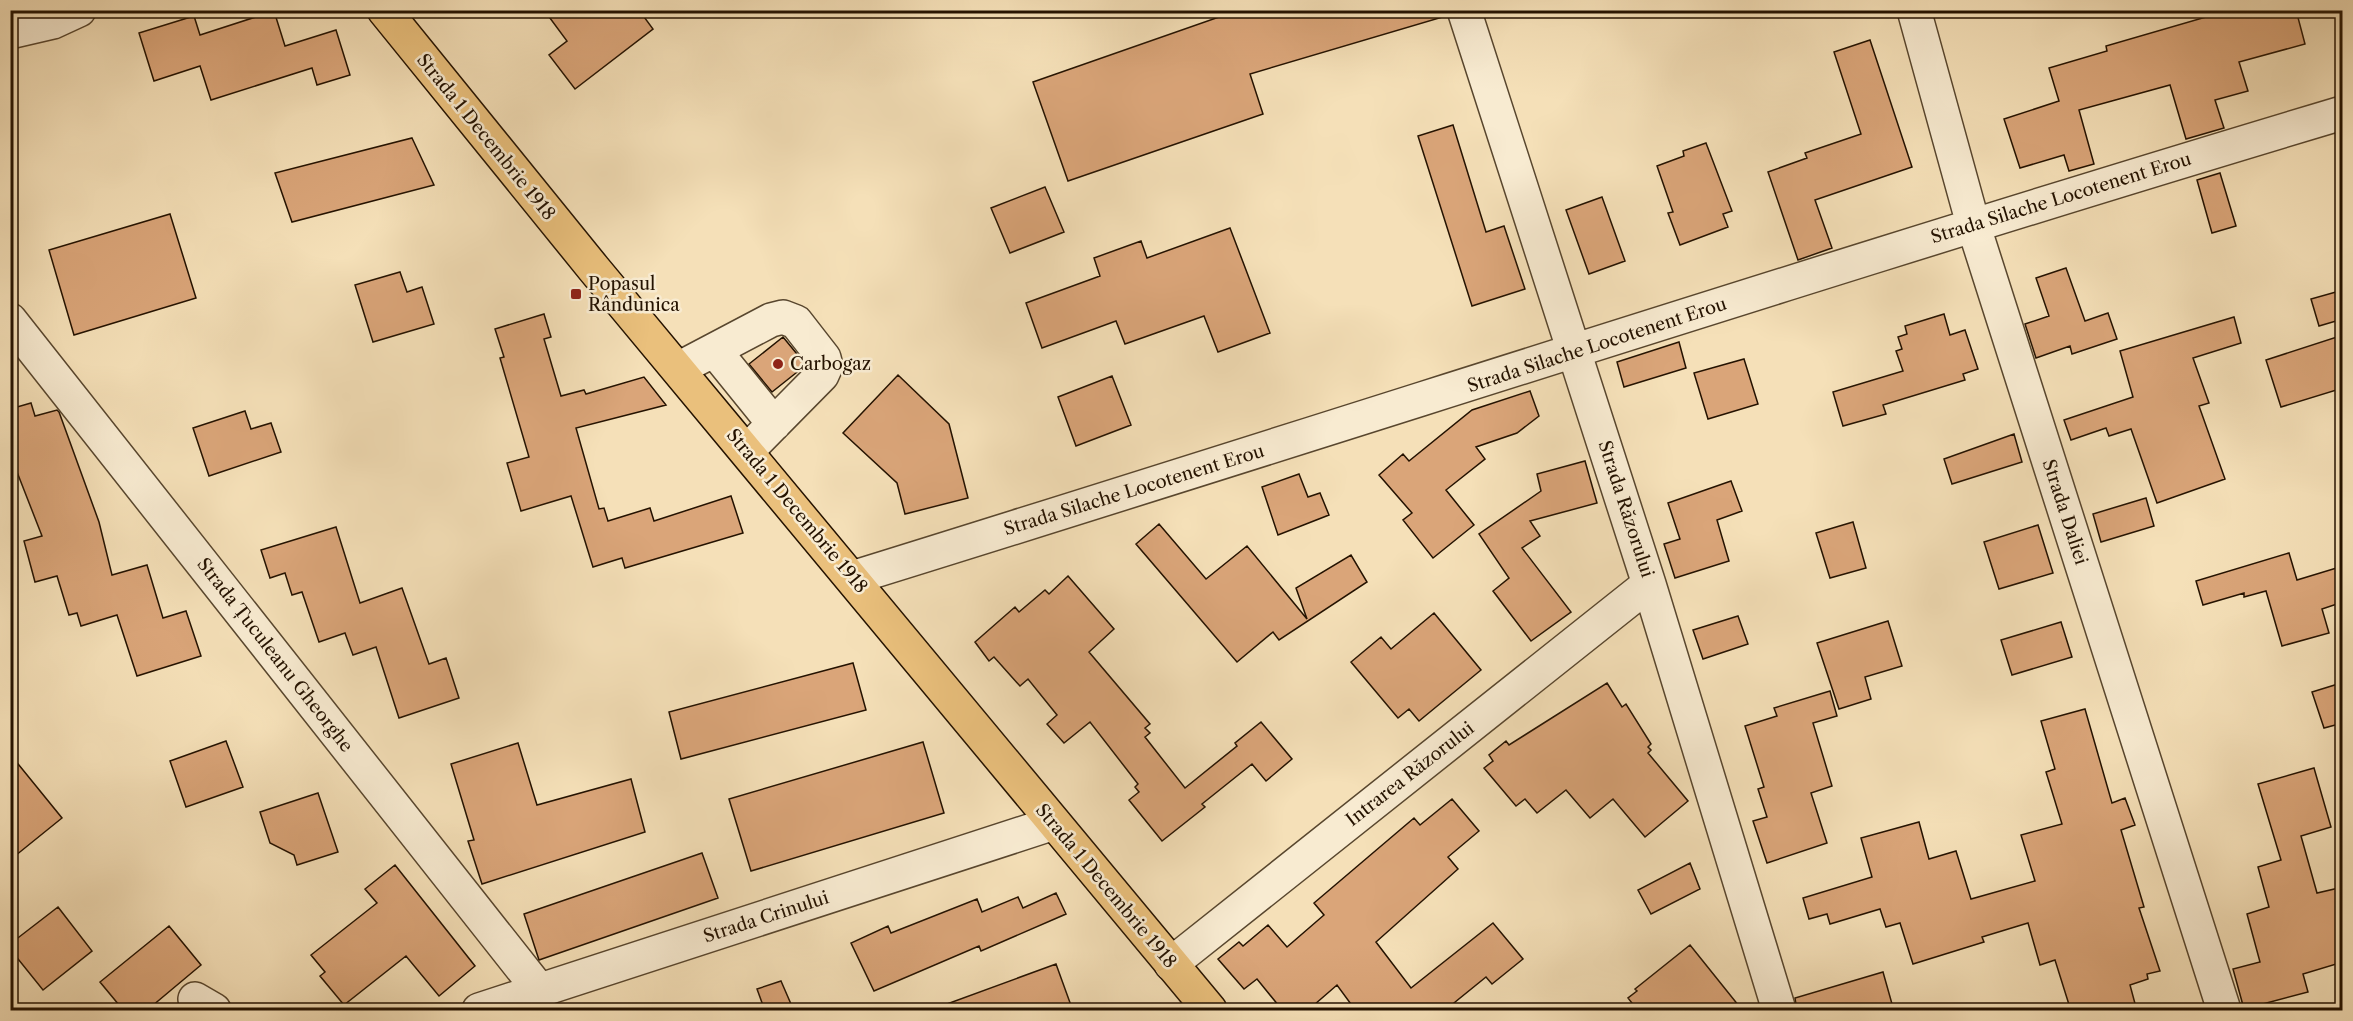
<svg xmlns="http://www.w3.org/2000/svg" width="2353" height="1021" viewBox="0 0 2353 1021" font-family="'Libre Caslon Text',serif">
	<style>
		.building { fill: #daa579; stroke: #241200; stroke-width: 1.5 }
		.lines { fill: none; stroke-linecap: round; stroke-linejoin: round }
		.minor-casing { stroke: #58462e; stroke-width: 36 }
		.major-casing { stroke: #241200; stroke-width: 36 }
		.minor { stroke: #f8ebd1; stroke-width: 33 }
		.major { stroke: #eac07c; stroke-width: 33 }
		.poi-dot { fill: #8f2418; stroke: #f8ebd1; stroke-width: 2 }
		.labels { text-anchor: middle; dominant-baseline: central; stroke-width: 5; stroke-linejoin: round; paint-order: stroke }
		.street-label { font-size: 18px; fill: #241200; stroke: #f8ebd1 }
		.poi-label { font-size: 18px; fill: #241200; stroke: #f8ebd1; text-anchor: start }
	</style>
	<rect width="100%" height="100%" fill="#f5e0b8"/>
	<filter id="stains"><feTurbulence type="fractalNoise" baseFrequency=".00333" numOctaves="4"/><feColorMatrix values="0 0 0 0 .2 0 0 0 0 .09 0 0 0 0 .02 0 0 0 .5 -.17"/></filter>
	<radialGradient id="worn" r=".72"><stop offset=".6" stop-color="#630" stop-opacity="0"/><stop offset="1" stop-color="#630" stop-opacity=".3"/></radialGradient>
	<!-- building -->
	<path class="building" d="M 544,10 L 639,10 L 653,29 L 575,89 L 549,55 L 567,41 Z
		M 1239,10 L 1445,10 L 1446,16 L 1250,74 L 1263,114 L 1068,181 L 1033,82 Z
		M 2230,10 L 2296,10 L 2305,44 L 2239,62 L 2248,91 L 2215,100 L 2224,128 L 2186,139 L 2170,85 L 2079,110 L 2094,164 L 2069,171 L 2064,155 L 2020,168 L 2004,119 L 2059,101 L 2049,68 L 2107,51 L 2106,46 Z
		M 274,11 L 285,46 L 336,30 L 350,75 L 317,85 L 312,68 L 211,100 L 200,66 L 154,81 L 139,33 L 194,16 L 200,35 Z
		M 1870,40 L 1912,167 L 1815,200 L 1832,248 L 1798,260 L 1768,172 L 1807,158 L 1805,153 L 1861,134 L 1834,52 Z
		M 1453,125 L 1486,232 L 1504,226 L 1525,289 L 1472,306 L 1418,136 Z
		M 412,138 L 434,185 L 292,222 L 275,173 Z
		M 1706,143 L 1732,211 L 1723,214 L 1728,227 L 1680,245 L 1668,213 L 1673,212 L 1657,166 L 1684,156 L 1683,151 Z
		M 2220,173 L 2236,226 L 2212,233 L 2197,180 Z
		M 1045,187 L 1064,232 L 1010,253 L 991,208 Z
		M 1602,197 L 1625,261 L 1589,274 L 1566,210 Z
		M 170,214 L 196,298 L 74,335 L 49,250 Z
		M 1230,228 L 1270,333 L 1218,352 L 1204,316 L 1125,344 L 1116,321 L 1042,348 L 1026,303 L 1100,276 L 1094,258 L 1141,241 L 1147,258 Z
		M 2066,268 L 2085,321 L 2108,313 L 2117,339 L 2072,354 L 2070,346 L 2036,358 L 2025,324 L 2049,316 L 2036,278 Z
		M 400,272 L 407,292 L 422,287 L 434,324 L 373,342 L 355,285 Z
		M 2343,290 L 2343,319 L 2319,326 L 2311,299 Z
		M 544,314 L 551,337 L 544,339 L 561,396 L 584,390 L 586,394 L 644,377 L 666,405 L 576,428 L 599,509 L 604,508 L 608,521 L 650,508 L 654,521 L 731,496 L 743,533 L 625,568 L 622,558 L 593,567 L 571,496 L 521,511 L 507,463 L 529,457 L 500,358 L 504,357 L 495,329 Z
		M 1944,314 L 1950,335 L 1965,330 L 1978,369 L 1963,374 L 1965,380 L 1883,405 L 1886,414 L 1843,426 L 1833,392 L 1903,371 L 1896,351 L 1902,349 L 1898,337 L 1907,334 L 1905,326 Z
		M 2234,317 L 2241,343 L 2193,358 L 2209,403 L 2199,406 L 2225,479 L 2157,503 L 2131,429 L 2109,436 L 2106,428 L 2071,440 L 2064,420 L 2133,397 L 2120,351 Z
		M 2343,335 L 2343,388 L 2281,407 L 2266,360 Z
		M 783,337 L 806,365 L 772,392 L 749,364 Z
		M 1679,342 L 1686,368 L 1624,387 L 1617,362 Z
		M 1744,359 L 1758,404 L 1708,419 L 1694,373 Z
		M 898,375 L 949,424 L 968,498 L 905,514 L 897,483 L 843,433 Z
		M 1112,376 L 1131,425 L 1076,446 L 1058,397 Z
		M 1530,391 L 1539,416 L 1517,433 L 1476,447 L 1485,459 L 1446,490 L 1474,525 L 1433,558 L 1403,520 L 1412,513 L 1379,475 L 1403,454 L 1409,461 L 1472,410 Z
		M 31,403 L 35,416 L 57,410 L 59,412 L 99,522 L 112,575 L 147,565 L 163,618 L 186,611 L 201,656 L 137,676 L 117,615 L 81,626 L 77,613 L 69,615 L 57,576 L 35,582 L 24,541 L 42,536 L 10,454 L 10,409 Z
		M 245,411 L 251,429 L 271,423 L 281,452 L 209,476 L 193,428 Z
		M 2014,434 L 2022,462 L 1952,484 L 1944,459 Z
		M 1585,461 L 1597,503 L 1530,521 L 1540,536 L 1522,548 L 1571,612 L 1531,641 L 1493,591 L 1509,578 L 1479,534 L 1541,491 L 1537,474 Z
		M 1299,474 L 1308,497 L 1320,493 L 1329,515 L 1278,535 L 1262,487 Z
		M 1731,481 L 1742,511 L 1717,520 L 1729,561 L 1675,578 L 1664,544 L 1680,539 L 1668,503 Z
		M 2146,498 L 2154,526 L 2101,542 L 2093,514 Z
		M 1853,522 L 1866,568 L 1830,578 L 1816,533 Z
		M 1159,524 L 1206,579 L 1247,546 L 1307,619 L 1296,588 L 1351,555 L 1367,582 L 1279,640 L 1273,632 L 1237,662 L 1136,544 Z
		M 2038,525 L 2053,573 L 1999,589 L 1984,542 Z
		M 336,527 L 360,603 L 402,588 L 429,664 L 446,658 L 459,698 L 399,718 L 376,647 L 353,655 L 345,633 L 319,642 L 302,592 L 292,595 L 285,573 L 270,578 L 261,550 Z
		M 2289,553 L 2297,580 L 2343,566 L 2343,602 L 2322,609 L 2329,633 L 2282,646 L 2266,591 L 2244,597 L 2244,593 L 2203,605 L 2196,581 Z
		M 1068,576 L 1114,629 L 1089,652 L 1150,724 L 1145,728 L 1150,733 L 1145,737 L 1185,788 L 1237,746 L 1235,743 L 1261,722 L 1292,759 L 1266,781 L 1252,764 L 1202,804 L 1205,807 L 1162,841 L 1129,800 L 1139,792 L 1135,787 L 1138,784 L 1090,722 L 1064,743 L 1047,724 L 1057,715 L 1028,679 L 1020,686 L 994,657 L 989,661 L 975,642 L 1015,607 L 1019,612 L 1045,590 L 1049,594 Z
		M 1434,613 L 1481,670 L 1419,721 L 1409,709 L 1398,718 L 1351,662 L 1381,637 L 1391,649 Z
		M 1738,616 L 1748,644 L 1703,659 L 1693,630 Z
		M 1888,621 L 1902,666 L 1865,677 L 1871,699 L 1839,709 L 1817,643 Z
		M 2061,622 L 2072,657 L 2012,675 L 2001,640 Z
		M 853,663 L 866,710 L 681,759 L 669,712 Z
		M 1607,683 L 1622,707 L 1626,704 L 1651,744 L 1648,747 L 1651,750 L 1648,753 L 1688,801 L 1645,837 L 1613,799 L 1590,818 L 1566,790 L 1537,813 L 1525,799 L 1516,806 L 1484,768 L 1493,761 L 1489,755 L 1506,741 L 1509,745 Z
		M 2338,684 L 2343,698 L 2343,723 L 2324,728 L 2312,692 Z
		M 1830,691 L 1837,716 L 1813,723 L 1832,786 L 1811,793 L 1827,843 L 1767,863 L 1753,821 L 1767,817 L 1758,789 L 1764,787 L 1745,726 L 1777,716 L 1774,708 Z
		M 2085,709 L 2112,803 L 2125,798 L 2135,825 L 2121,830 L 2144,907 L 2139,908 L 2160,971 L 2147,974 L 2148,979 L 2130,985 L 2137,1011 L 2071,1011 L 2055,960 L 2040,965 L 2028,923 L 1982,937 L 1984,942 L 1913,964 L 1900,923 L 1886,927 L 1880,909 L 1830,924 L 1827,914 L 1809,919 L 1803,898 L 1872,877 L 1861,838 L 1919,822 L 1929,859 L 1956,851 L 1971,899 L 2035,881 L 2021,835 L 2062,824 L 2046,772 L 2055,769 L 2041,721 Z
		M 226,741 L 243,787 L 186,807 L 170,761 Z
		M 923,742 L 944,813 L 751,871 L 729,799 Z
		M 518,743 L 537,805 L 631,779 L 645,832 L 482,884 L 468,841 L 474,840 L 451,764 Z
		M 10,754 L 62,818 L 10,860 Z
		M 2314,768 L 2331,827 L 2301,836 L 2317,893 L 2343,887 L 2343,962 L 2303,974 L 2308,992 L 2244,1009 L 2233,969 L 2260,962 L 2247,914 L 2269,907 L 2258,867 L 2281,860 L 2258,784 Z
		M 318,793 L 338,852 L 297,865 L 294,855 L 270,843 L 260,812 Z
		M 1452,799 L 1479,831 L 1448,857 L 1458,869 L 1376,942 L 1411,988 L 1493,923 L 1523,959 L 1492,984 L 1486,977 L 1444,1011 L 1356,1011 L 1337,985 L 1307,1011 L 1283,1011 L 1257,979 L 1244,989 L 1218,959 L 1239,942 L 1243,946 L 1268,925 L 1287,947 L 1324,915 L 1314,903 L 1414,818 L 1420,825 Z
		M 702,853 L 718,898 L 539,960 L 524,914 Z
		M 1690,863 L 1700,889 L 1651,914 L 1638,890 Z
		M 395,865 L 475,966 L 439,996 L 406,956 L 344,1005 L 320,976 L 325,972 L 311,955 L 377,903 L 365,889 Z
		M 1056,893 L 1066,914 L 981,951 L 979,946 L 874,991 L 851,943 L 888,926 L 891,933 L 977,899 L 982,912 L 1018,897 L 1023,908 Z
		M 58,907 L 92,951 L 43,990 L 10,949 L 10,944 Z
		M 169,926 L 201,965 L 146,1011 L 124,1011 L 100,982 Z
		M 1690,945 L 1743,1011 L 1638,1011 L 1628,998 L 1637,991 L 1635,989 Z
		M 1056,964 L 1073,1011 L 937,1011 L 936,1008 Z
		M 1883,972 L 1894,1011 L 1797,1011 L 1795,998 Z
		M 781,981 L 794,1011 L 765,1011 L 757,989 Z"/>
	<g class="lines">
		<defs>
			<path id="minor" d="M 1464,10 L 1649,584 L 1779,1010
				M 1914,10 L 1973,224 L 2224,1010
				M 10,32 L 53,22 L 79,10
				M 10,320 L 540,991
				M 715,351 L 774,424
				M 678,369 L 771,320 L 783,317 L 796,322 L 824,358 L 826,366 L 822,375 L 747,451
				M 852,578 C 1349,424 1844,262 2342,113
				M 1171,964 L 1649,584
				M 195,999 L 214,1010
				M 479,1010 L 1054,823"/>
			<path id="major" d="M 384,10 L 594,269 L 1210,1010"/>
		</defs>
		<!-- minor casing -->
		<use href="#minor" class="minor-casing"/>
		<!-- major casing -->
		<use href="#major" class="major-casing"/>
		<!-- minor -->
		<use href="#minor" class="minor"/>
		<!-- major -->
		<use href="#major" class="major"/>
	</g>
	<!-- markers -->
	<g class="poi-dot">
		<rect x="570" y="288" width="12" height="12" rx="3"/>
		<circle cx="778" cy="364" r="6"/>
	</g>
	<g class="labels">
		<!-- street labels -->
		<g class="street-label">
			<text transform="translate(486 137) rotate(51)">Strada 1 Decembrie 1918</text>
			<text transform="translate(2061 198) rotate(-17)">Strada Silache Locotenent Erou</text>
			<text transform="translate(1597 345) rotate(-18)">Strada Silache Locotenent Erou</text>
			<text transform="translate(1134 490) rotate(-17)">Strada Silache Locotenent Erou</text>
			<text transform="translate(1626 509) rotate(72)">Strada Răzorului</text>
			<text transform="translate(797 511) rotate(50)">Strada 1 Decembrie 1918</text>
			<text transform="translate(2065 512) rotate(72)">Strada Daliei</text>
			<text transform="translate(275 655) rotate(52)">Strada Țuculeanu Gheorghe</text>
			<text transform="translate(1410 774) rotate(-38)">Intrarea Răzorului</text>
			<text transform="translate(1106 886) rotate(50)">Strada 1 Decembrie 1918</text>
			<text transform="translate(766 917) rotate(-18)">Strada Crinului</text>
		</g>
		<!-- poi labels -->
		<g class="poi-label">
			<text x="588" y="284">Popasul<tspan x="588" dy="21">Rândunica</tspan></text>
			<text x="790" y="364">Carbogaz</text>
		</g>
	</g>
	<!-- margin -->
	<rect width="2353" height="1021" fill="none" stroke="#f5e0b8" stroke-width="36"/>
	<rect x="12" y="12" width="2329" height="997" fill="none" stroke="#241200" stroke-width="3"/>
	<rect x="18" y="18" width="2317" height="985" fill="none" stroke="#241200" stroke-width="1.5"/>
	<rect width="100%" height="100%" filter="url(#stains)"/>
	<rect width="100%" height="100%" fill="url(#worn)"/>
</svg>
